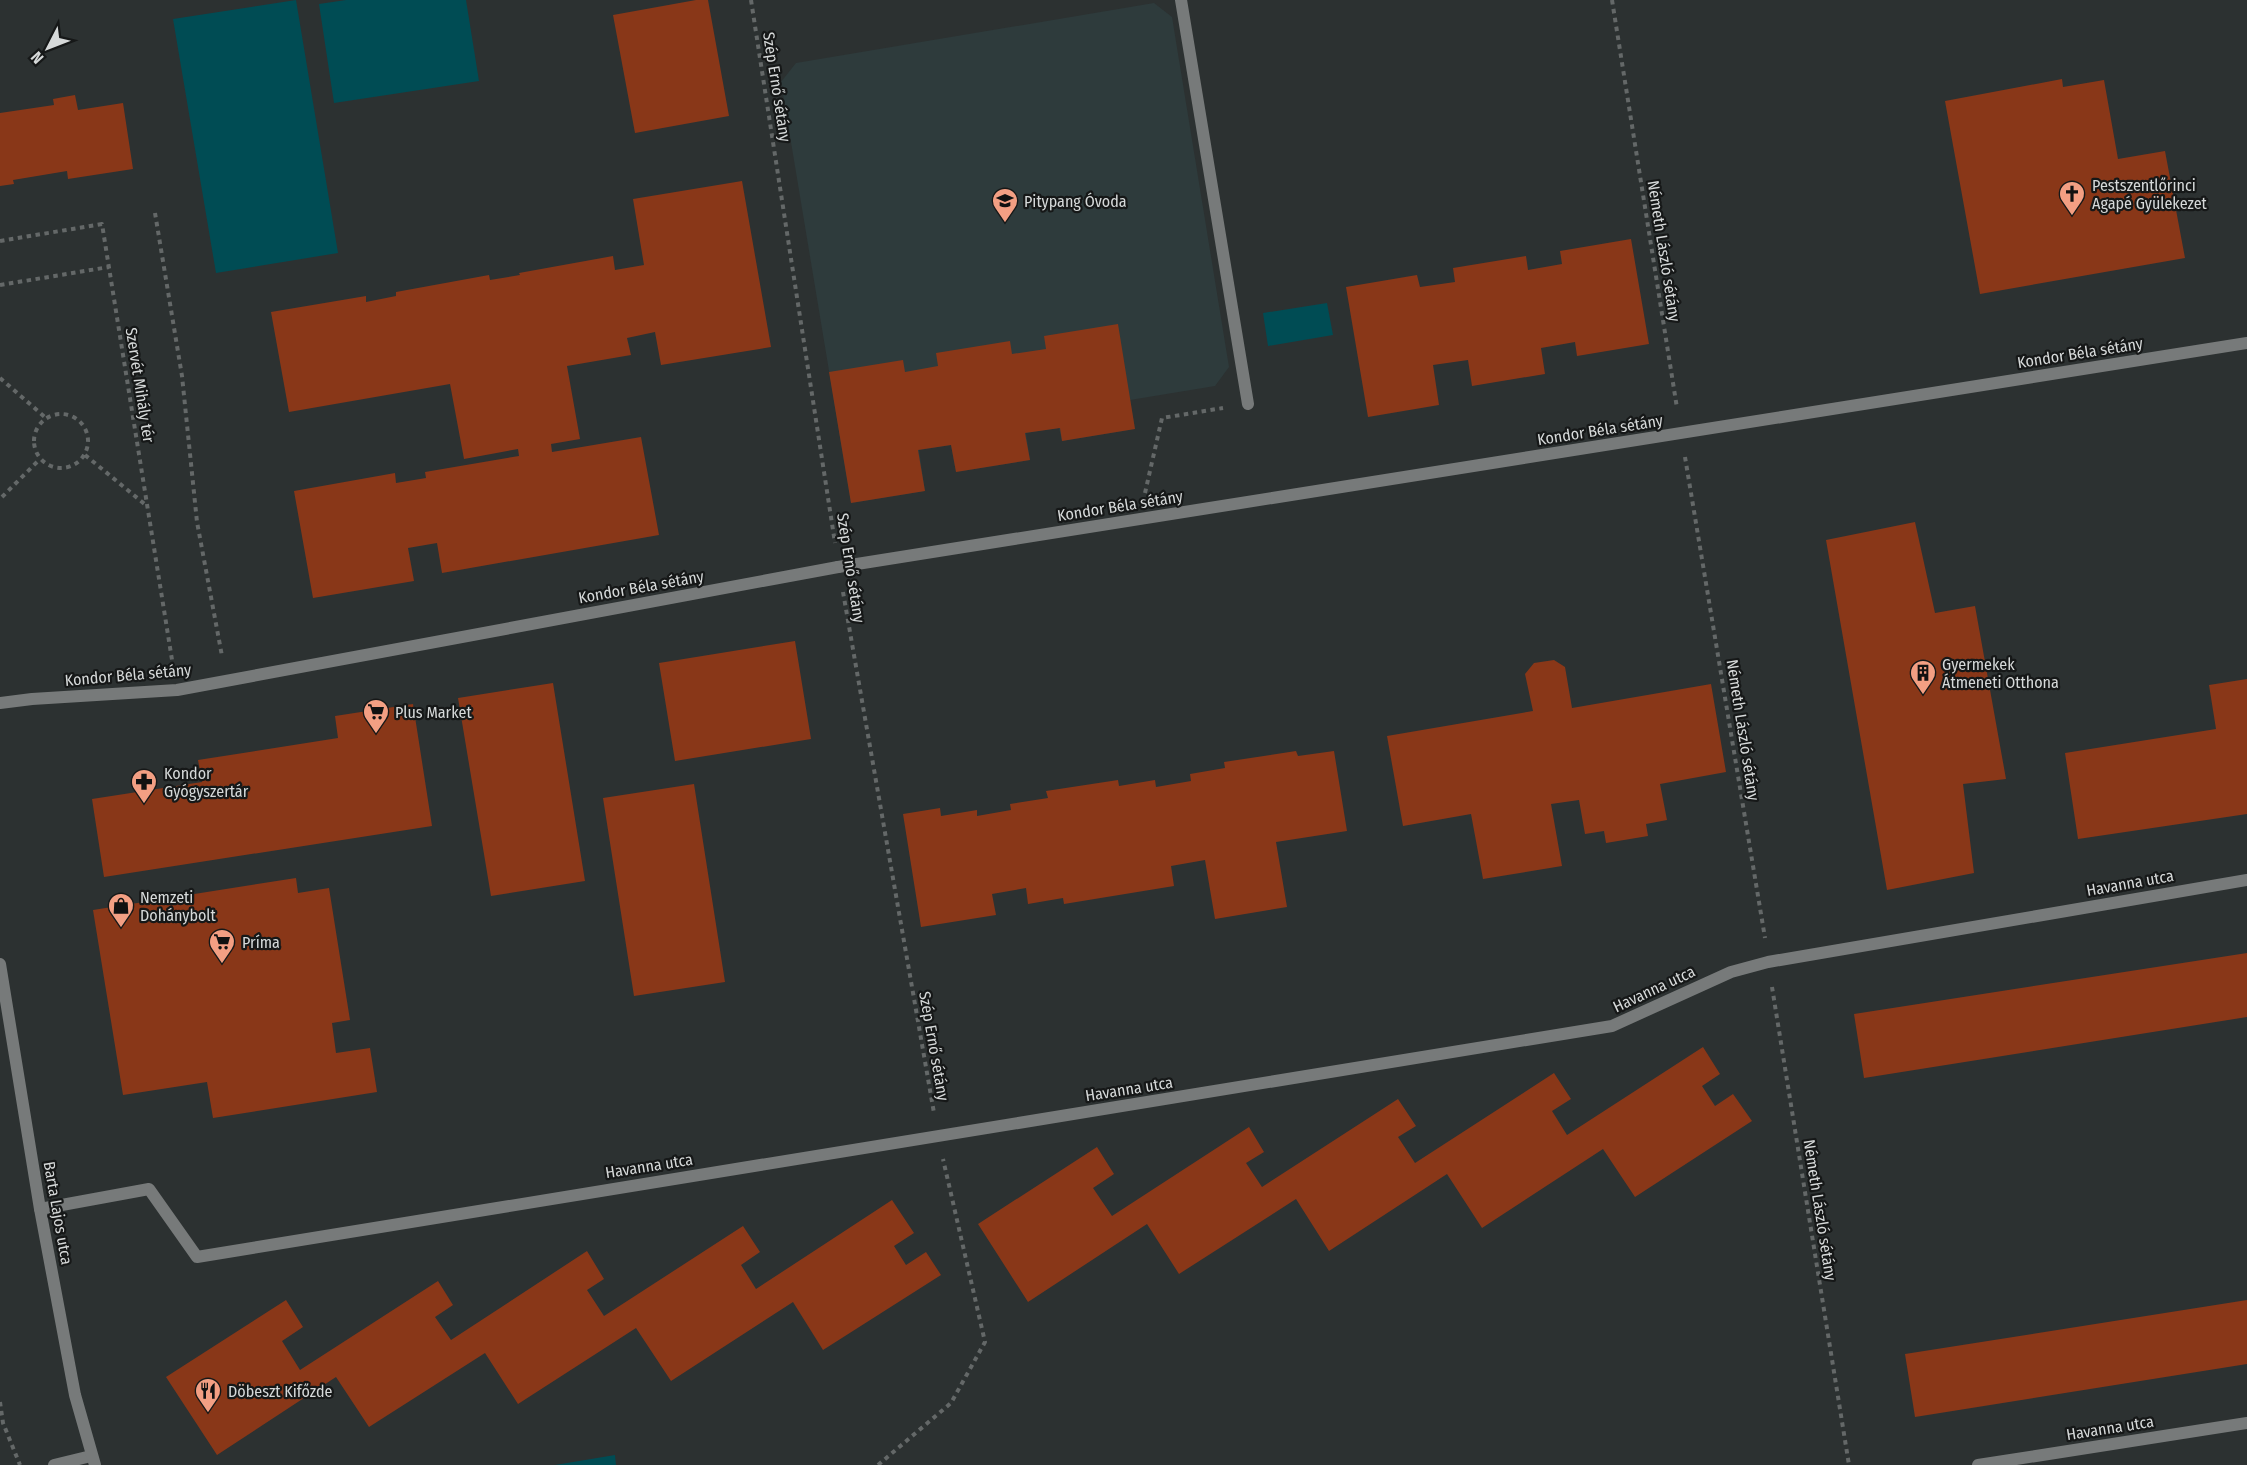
<svg xmlns="http://www.w3.org/2000/svg" width="2247" height="1465" viewBox="0 0 2247 1465" font-family="'Fira Sans Condensed',sans-serif">
	<style>
		.built { fill: #2e3b3c }
		.green { fill: #004c54 }
		.building { fill: #893718 }
		.lines { fill: none; stroke-linecap: round; stroke-linejoin: round }
		.path { stroke: #646868; stroke-width: 4; stroke-dasharray: 4.5 4.5; stroke-linecap: butt }
		.service { stroke: #777a7a; stroke-width: 12 }
		.pedestrian { stroke: #777a7a; stroke-width: 12 }
		.minor { stroke: #777a7a; stroke-width: 12 }
		.tertiary { stroke: #777a7a; stroke-width: 12 }
		.labels { text-anchor: middle; dominant-baseline: central; stroke-width: 4.5; stroke-linejoin: round; paint-order: stroke }
		.street-label { font-size: 16px; fill: #d6d9d9; stroke: #161818 }
		.poi-label { font-size: 16px; fill: #d6d9d9; stroke: #161818; text-anchor: start }
	</style>
	<rect width="100%" height="100%" fill="#2c3131"/>
	<!-- built -->
	<path class="built" d="M 1154,3 L 1172,17 L 1229,367 L 1215,386 L 1130,400 L 1135,429 L 1062,441 L 1059,428 L 1026,433 L 1030,460 L 956,472 L 951,445 L 919,450 L 925,491 L 851,503 L 781,82 L 796,63 Z"/>
	<!-- green -->
	<path class="green" d="M 296,0 L 338,253 L 216,273 L 173,19 Z
		M 346,0 L 466,0 L 479,81 L 334,103 L 319,4 Z
		M 1327,303 L 1333,335 L 1268,346 L 1263,313 Z
		M 615,1455 L 616,1465 L 555,1465 Z"/>
	<!-- building -->
	<path class="building" d="M 696,0 L 708,0 L 729,116 L 635,133 L 613,15 Z
		M 2062,79 L 2063,87 L 2104,80 L 2118,159 L 2165,151 L 2185,258 L 1980,294 L 1945,101 Z
		M 75,95 L 78,110 L 123,103 L 133,169 L 68,179 L 67,171 L 13,180 L 14,184 L 0,186 L 0,113 L 54,105 L 53,99 Z
		M 742,181 L 771,347 L 661,365 L 655,332 L 627,338 L 631,355 L 567,366 L 580,439 L 551,444 L 552,452 L 641,437 L 659,535 L 442,573 L 437,543 L 408,548 L 414,581 L 313,598 L 294,491 L 395,473 L 396,483 L 426,478 L 425,472 L 519,456 L 518,449 L 464,459 L 450,384 L 289,412 L 271,312 L 366,296 L 366,302 L 396,296 L 396,292 L 489,275 L 490,280 L 520,275 L 519,273 L 613,256 L 615,270 L 644,265 L 633,199 Z
		M 1631,239 L 1649,344 L 1577,356 L 1575,342 L 1541,348 L 1545,374 L 1472,386 L 1468,360 L 1433,365 L 1439,405 L 1368,417 L 1346,287 L 1417,275 L 1420,287 L 1455,282 L 1453,268 L 1526,256 L 1528,270 L 1562,264 L 1560,251 Z
		M 1118,324 L 1135,429 L 1062,441 L 1060,428 L 1025,433 L 1030,460 L 956,472 L 951,445 L 918,450 L 925,491 L 851,503 L 829,372 L 903,360 L 905,372 L 938,366 L 936,353 L 1010,341 L 1012,354 L 1046,349 L 1044,336 Z
		M 1915,522 L 1935,613 L 1975,606 L 2006,779 L 1963,784 L 1974,873 L 1887,890 L 1826,540 Z
		M 795,641 L 811,739 L 675,761 L 659,663 Z
		M 1554,660 L 1565,667 L 1572,708 L 1711,684 L 1726,772 L 1660,784 L 1667,820 L 1646,824 L 1648,836 L 1606,843 L 1604,831 L 1585,834 L 1579,800 L 1551,804 L 1562,866 L 1483,879 L 1471,814 L 1403,826 L 1387,736 L 1533,711 L 1525,674 L 1534,663 Z
		M 2247,679 L 2247,814 L 2078,839 L 2065,753 L 2216,729 L 2209,685 Z
		M 553,683 L 585,881 L 491,896 L 458,698 Z
		M 413,704 L 432,826 L 104,877 L 92,799 L 202,782 L 198,760 L 338,738 L 335,716 Z
		M 1296,751 L 1298,756 L 1334,751 L 1347,831 L 1276,842 L 1287,907 L 1215,919 L 1205,860 L 1171,866 L 1174,886 L 1064,904 L 1063,898 L 1028,904 L 1026,888 L 992,894 L 996,915 L 921,927 L 903,814 L 940,808 L 941,816 L 977,810 L 977,816 L 1011,810 L 1010,804 L 1048,798 L 1046,791 L 1118,780 L 1119,786 L 1155,780 L 1156,787 L 1191,781 L 1190,774 L 1225,768 L 1224,762 Z
		M 694,784 L 725,982 L 634,996 L 603,798 Z
		M 296,878 L 298,893 L 329,888 L 350,1020 L 332,1023 L 336,1053 L 370,1048 L 377,1092 L 213,1118 L 207,1082 L 123,1095 L 93,910 Z
		M 2247,953 L 2247,1017 L 1864,1078 L 1854,1014 Z
		M 1703,1047 L 1720,1074 L 1702,1086 L 1715,1106 L 1733,1094 L 1752,1121 L 1635,1197 L 1603,1149 L 1482,1228 L 1447,1174 L 1329,1251 L 1296,1199 L 1179,1274 L 1147,1224 L 1028,1302 L 978,1224 L 1097,1147 L 1114,1174 L 1093,1188 L 1112,1216 L 1249,1127 L 1264,1152 L 1246,1163 L 1262,1187 L 1398,1099 L 1416,1126 L 1398,1137 L 1415,1163 L 1554,1073 L 1571,1099 L 1552,1111 L 1567,1135 Z
		M 892,1200 L 914,1233 L 894,1246 L 906,1265 L 926,1252 L 941,1275 L 823,1350 L 793,1302 L 671,1381 L 636,1328 L 518,1404 L 485,1353 L 369,1427 L 336,1377 L 217,1455 L 166,1377 L 286,1300 L 303,1327 L 282,1341 L 300,1370 L 438,1281 L 453,1305 L 435,1317 L 451,1340 L 587,1251 L 604,1279 L 587,1290 L 604,1316 L 743,1226 L 760,1252 L 741,1265 L 756,1289 Z
		M 2247,1300 L 2247,1364 L 1915,1417 L 1905,1354 Z"/>
	<g class="lines">
		<!-- path -->
		<path class="path" d="M 751,0 L 835,543
			M 1612,0 L 1677,408
			M 155,213 L 182,376 L 197,522 L 222,656
			M 0,241 L 102,224 L 173,666
			M 0,285 L 109,267
			M 0,378 L 46,418
			M34 441a27 27 0 1 1 54 0a27 27 0 1 1-54 0Z
			M 85,455 L 147,506
			M 1685,457 L 1765,938
			M 1145,493 L 1162,418 L 1223,408
			M 2,497 L 40,459
			M 843,592 L 934,1113
			M 1772,987 L 1849,1465
			M 0,1402 L 3,1423 L 20,1465
			M 878,1465 L 951,1403 L 985,1342 L 943,1159"/>
		<!-- service -->
		<path class="service" d="M 1181,0 L 1248,404"/>
		<!-- pedestrian -->
		<path class="pedestrian" d="M 0,703 L 32,699 L 177,690 L 838,567"/>
		<!-- minor -->
		<path class="minor" d="M 838,567 L 2247,343
			M 40,1209 L 149,1189 L 197,1257 L 1612,1026 L 1731,972 L 1768,962 L 2247,880
			M 54,1465 L 91,1456
			M 1978,1465 L 2247,1423"/>
		<!-- tertiary -->
		<path class="tertiary" d="M 0,964 L 40,1209 L 75,1395 L 95,1465"/>
	</g>
	<!-- icons -->
	<defs>
		<symbol id="church-pin" viewBox="-11 -11 22 30"><path d="M0 17L-7.5 6A9.5 9.5 0 1 1 7.5 6Z" fill="#f39f83" stroke="#161818"/><path d="M-1.2-6h2.4v3.5h3.3v2.4h-3.3V6h-2.4V-.1h-3.3v-2.4h3.3Z" fill="#111"/></symbol>
		<symbol id="school-pin" viewBox="-11 -11 22 30"><path d="M0 17L-7.5 6A9.5 9.5 0 1 1 7.5 6Z" fill="#f39f83" stroke="#161818"/><path d="M0-5L7-2L0 1L-7-2ZM-4 1L0 2.5L4 1V4Q0 6-4 4Z" fill="#111"/></symbol>
		<symbol id="building-pin" viewBox="-11 -11 22 30"><path d="M0 17L-7.5 6A9.5 9.5 0 1 1 7.5 6Z" fill="#f39f83" stroke="#161818"/><path d="M-4-6H4V6H1V3H-1V6H-4ZM-2.5-4.3h1.7v1.8h-1.7ZM.8-4.3h1.7v1.8H.8ZM-2.5-1h1.7V.8h-1.7ZM.8-1h1.7V.8H.8Z" fill="#111"/></symbol>
		<symbol id="supermarket-pin" viewBox="-11 -11 22 30"><path d="M0 17L-7.5 6A9.5 9.5 0 1 1 7.5 6Z" fill="#f39f83" stroke="#161818"/><path d="M-6-5.5h2.5l.6 2H6L4.5 2H-2.5L-4.4-4H-6ZM-1.5 3.2a1.3 1.3 0 1 0 .1 0ZM3 3.2a1.3 1.3 0 1 0 .1 0Z" fill="#111"/></symbol>
		<symbol id="pharmacy-pin" viewBox="-11 -11 22 30"><path d="M0 17L-7.5 6A9.5 9.5 0 1 1 7.5 6Z" fill="#f39f83" stroke="#161818"/><path d="M-2-6h4v4h4v4h-4v4h-4v-4h-4v-4h4Z" fill="#111"/></symbol>
		<symbol id="shop-pin" viewBox="-11 -11 22 30"><path d="M0 17L-7.5 6A9.5 9.5 0 1 1 7.5 6Z" fill="#f39f83" stroke="#161818"/><path d="M-5-2.5h2.3a2.7 3.5 0 0 1 5.4 0H5L5.5 6h-11ZM-1.5-2.5h3a1.5 2.3 0 0 0-3 0Z" fill="#111"/></symbol>
		<symbol id="restaurant-pin" viewBox="-11 -11 22 30"><path d="M0 17L-7.5 6A9.5 9.5 0 1 1 7.5 6Z" fill="#f39f83" stroke="#161818"/><path d="M-5-6h1v4h1v-4h1v4h1v-4h1v5L-1.5 .5V6h-2V.5L-5-1ZM5-6V6H3V1.5H1.5Q1.5-4 5-6Z" fill="#111"/></symbol>
	</defs>
	<g fill-rule="evenodd">
		<use href="#church-pin" x="2057" y="179" width="30" height="40"/>
		<use href="#school-pin" x="990" y="186" width="30" height="40"/>
		<use href="#building-pin" x="1908" y="658" width="30" height="40"/>
		<use href="#supermarket-pin" x="361" y="697" width="30" height="40"/>
		<use href="#pharmacy-pin" x="129" y="767" width="30" height="40"/>
		<use href="#shop-pin" x="106" y="891" width="30" height="40"/>
		<use href="#supermarket-pin" x="207" y="927" width="30" height="40"/>
		<use href="#restaurant-pin" x="193" y="1376" width="30" height="40"/>
	</g>
	<g class="labels">
		<!-- street labels -->
		<g class="street-label">
			<text transform="translate(777 87) rotate(81)">Szép Ernő sétány</text>
			<text transform="translate(1664 251) rotate(81)">Németh László sétány</text>
			<text transform="translate(2080 353) rotate(-9)">Kondor Béla sétány</text>
			<text transform="translate(140 385) rotate(81)">Szervét Mihály tér</text>
			<text transform="translate(1600 430) rotate(-9)">Kondor Béla sétány</text>
			<text transform="translate(1120 506) rotate(-9)">Kondor Béla sétány</text>
			<text transform="translate(851 568) rotate(81)">Szép Ernő sétány</text>
			<text transform="translate(641 587) rotate(-10)">Kondor Béla sétány</text>
			<text transform="translate(128 675) rotate(-5)">Kondor Béla sétány</text>
			<text transform="translate(1743 730) rotate(81)">Németh László sétány</text>
			<text transform="translate(2130 883) rotate(-10)">Havanna utca</text>
			<text transform="translate(1654 989) rotate(-25)">Havanna utca</text>
			<text transform="translate(934 1046) rotate(80)">Szép Ernő sétány</text>
			<text transform="translate(1129 1089) rotate(-9)">Havanna utca</text>
			<text transform="translate(649 1166) rotate(-9)">Havanna utca</text>
			<text transform="translate(1820 1210) rotate(81)">Németh László sétány</text>
			<text transform="translate(58 1213) rotate(80)">Barta Lajos utca</text>
			<text transform="translate(2110 1428) rotate(-9)">Havanna utca</text>
		</g>
		<!-- poi labels -->
		<g class="poi-label">
			<text x="2092" y="185">Pestszentlőrinci<tspan x="2092" dy="18">Agapé Gyülekezet</tspan></text>
			<text x="1024" y="201">Pitypang Óvoda</text>
			<text x="1942" y="664">Gyermekek<tspan x="1942" dy="18">Átmeneti Otthona</tspan></text>
			<text x="395" y="712">Plus Market</text>
			<text x="164" y="773">Kondor<tspan x="164" dy="18">Gyógyszertár</tspan></text>
			<text x="140" y="897">Nemzeti<tspan x="140" dy="18">Dohánybolt</tspan></text>
			<text x="242" y="942">Príma</text>
			<text x="228" y="1391">Döbeszt Kifőzde</text>
		</g>
	</g>
	<!-- north arrow -->
	<g transform="translate(48 48) rotate(228)" stroke="#161818" stroke-width="4.5" paint-order="stroke">
	<path d="M0-4.5L10 22L0 15L-10 22Z" fill="#d6d9d9"/>
	<text y="-9" font-size="16" font-weight="bold" text-anchor="middle" fill="#d6d9d9">N</text>
	</g>
</svg>
